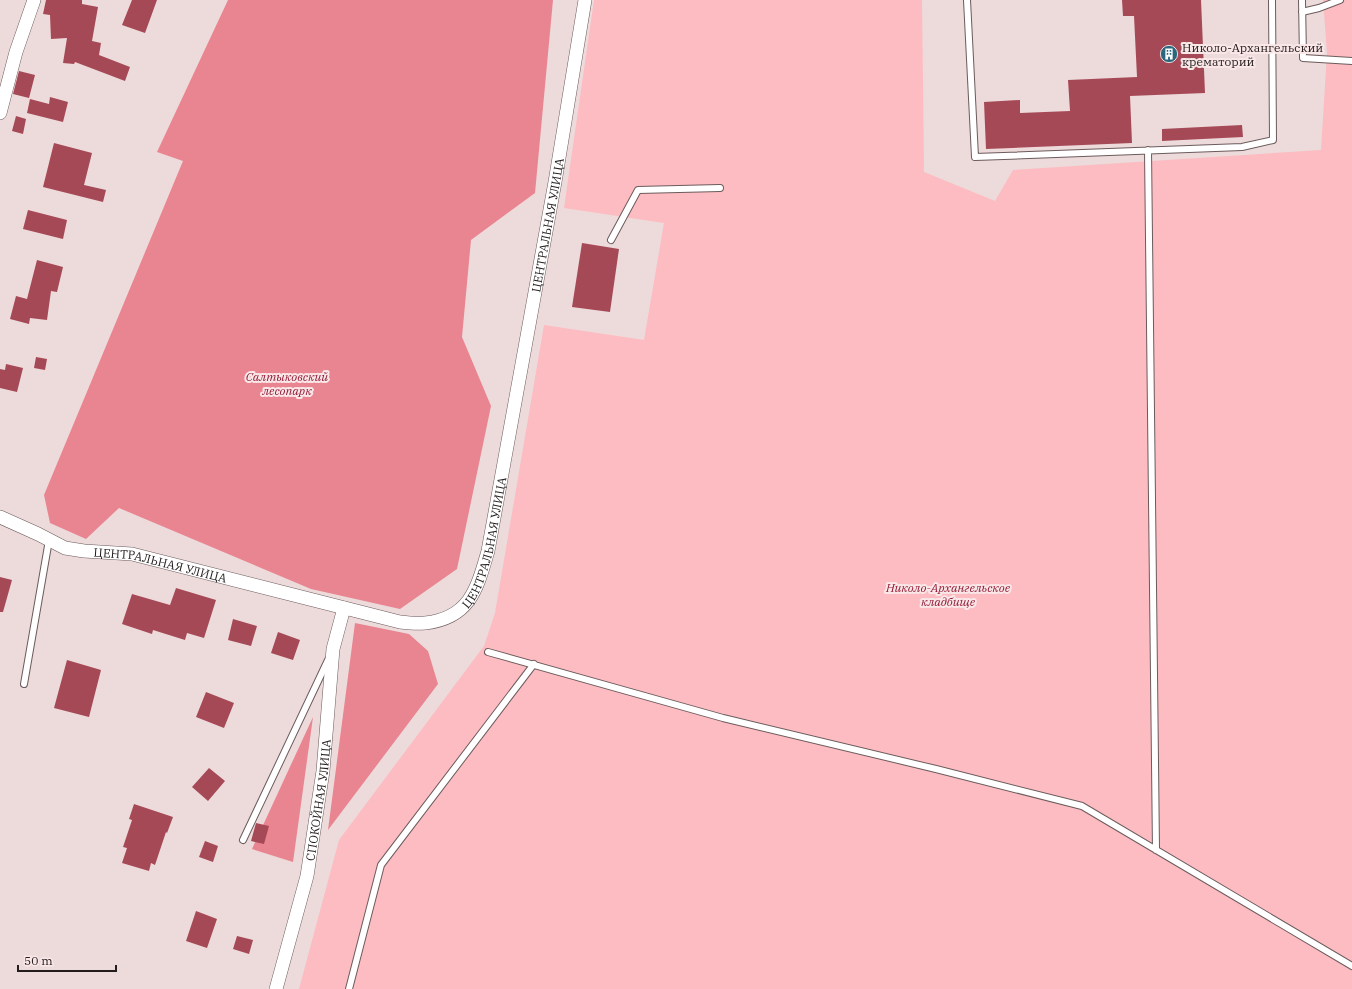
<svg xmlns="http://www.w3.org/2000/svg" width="1352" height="989" viewBox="0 0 1352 989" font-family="'IBM Plex Serif',serif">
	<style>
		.green { fill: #fcbcc1 }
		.forest { fill: #e98590 }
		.building { fill: #a64956 }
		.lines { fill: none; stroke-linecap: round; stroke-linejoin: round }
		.lane-casing { stroke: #6c5b5c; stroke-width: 8 }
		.street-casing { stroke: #6c5b5c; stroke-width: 14 }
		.lane { stroke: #fff; stroke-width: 6 }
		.street { stroke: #fff; stroke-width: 13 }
		.labels { text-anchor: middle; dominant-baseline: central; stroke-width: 4; stroke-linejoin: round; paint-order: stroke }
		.poi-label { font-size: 12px; fill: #221c1c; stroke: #fae7e8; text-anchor: start }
		.street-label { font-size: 12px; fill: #221c1c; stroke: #fae7e8 }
		.park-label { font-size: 12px; font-style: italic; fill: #931c38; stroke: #fae7e8 }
	</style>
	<rect width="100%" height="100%" fill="#eddadb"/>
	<!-- green -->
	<path class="green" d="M 594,0 L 922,0 L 924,172 L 995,201 L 1013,170 L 1321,150 L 1327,53 L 1323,0 L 1352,0 L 1352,989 L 299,989 L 339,840 L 484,646 L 495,613 L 544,325 L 644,340 L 664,223 L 564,208 Z"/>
	<!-- forest -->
	<path class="forest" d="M 228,0 L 553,0 L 535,193 L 471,240 L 462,337 L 491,406 L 457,569 L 400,609 L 311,589 L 119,508 L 86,539 L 50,523 L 44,495 L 183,161 L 157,152 Z
		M 355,623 L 409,634 L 428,651 L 438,684 L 328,830 Z
		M 313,717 L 293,862 L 252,849 Z"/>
	<!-- building -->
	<path class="building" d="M 46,0 L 82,0 L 82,4 L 98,7 L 92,41 L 101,43 L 99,55 L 130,67 L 125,81 L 75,62 L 74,64 L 63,63 L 67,38 L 51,39 L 50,15 L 43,14 Z
		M 132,0 L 157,0 L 145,33 L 122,25 Z
		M 1122,0 L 1201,0 L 1205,93 L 1130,96 L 1132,143 L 986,149 L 984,102 L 1020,100 L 1020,113 L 1070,111 L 1068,80 L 1137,77 L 1134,16 L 1123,16 Z
		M 19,71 L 35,75 L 29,98 L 13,94 Z
		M 50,97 L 68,102 L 63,122 L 27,113 L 30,99 L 49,104 Z
		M 16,116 L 26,119 L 23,134 L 12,131 Z
		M 1242,125 L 1243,137 L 1162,141 L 1162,129 Z
		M 54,143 L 92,153 L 84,185 L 106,190 L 103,202 L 43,187 Z
		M 28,210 L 67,220 L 63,239 L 23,229 Z
		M 582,243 L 619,249 L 610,312 L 572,307 Z
		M 37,260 L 63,267 L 57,292 L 51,291 L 47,320 L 30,318 L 29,324 L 10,319 L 16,296 L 27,299 Z
		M 36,357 L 47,359 L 45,370 L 34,368 Z
		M 6,364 L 23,368 L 17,392 L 0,388 L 0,369 L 5,370 Z
		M 0,577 L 12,580 L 3,612 L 0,612 Z
		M 176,588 L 216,600 L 204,638 L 187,633 L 185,640 L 153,630 L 152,634 L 122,624 L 132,594 L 170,605 Z
		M 233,619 L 257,626 L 251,646 L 228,640 Z
		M 278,632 L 300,640 L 293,660 L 271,653 Z
		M 67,660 L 101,670 L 89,717 L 54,708 Z
		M 206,692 L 234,703 L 224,728 L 196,717 Z
		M 209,768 L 225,781 L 208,801 L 192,787 Z
		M 134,804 L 173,817 L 167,833 L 166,832 L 155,865 L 151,863 L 149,871 L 122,863 L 127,848 L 123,847 L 132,820 L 129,819 Z
		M 256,823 L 269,826 L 264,844 L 251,841 Z
		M 205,841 L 218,846 L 213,862 L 199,857 Z
		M 196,911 L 217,919 L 207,948 L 186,941 Z
		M 237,936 L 253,940 L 249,954 L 233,949 Z"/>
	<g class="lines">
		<defs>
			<path id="lane" d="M 967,0 L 975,157 L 1242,147 L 1273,140 L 1272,0
				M 1302,0 L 1303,58 L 1352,61
				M 1302,12 L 1319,8 L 1340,0
				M 1148,150 L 1156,850
				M 611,240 L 638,190 L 720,188
				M 488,652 L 723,718 L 936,769 L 1082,806 L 1352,966
				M 24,684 L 49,540
				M 243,840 L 328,660
				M 349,989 L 381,865 L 534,664"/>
			<g id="street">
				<path d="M 0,113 L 16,52 L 34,0"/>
				<path id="s1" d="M 0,517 L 38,534 L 65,548 L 84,551 L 132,554 L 400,622 C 408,623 417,624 425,623 C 470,618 477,589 488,551 L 555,182 L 585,0"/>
				<path id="s2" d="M 276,989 L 307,876 L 323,771 L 333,649 L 344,608"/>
			</g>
		</defs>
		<!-- lane casing -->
		<use href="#lane" class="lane-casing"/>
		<!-- street casing -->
		<use href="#street" class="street-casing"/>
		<!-- lane -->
		<use href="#lane" class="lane"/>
		<!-- street -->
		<use href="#street" class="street"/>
	</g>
	<!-- icons -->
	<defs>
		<symbol id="building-disc" viewBox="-11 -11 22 22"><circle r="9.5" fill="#28677c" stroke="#fae7e8"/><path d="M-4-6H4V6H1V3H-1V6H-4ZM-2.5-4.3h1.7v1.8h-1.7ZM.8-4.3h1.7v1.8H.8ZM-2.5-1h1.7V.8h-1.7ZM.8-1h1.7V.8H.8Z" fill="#fff"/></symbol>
	</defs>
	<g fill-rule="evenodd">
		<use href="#building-disc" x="1159" y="44" width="20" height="20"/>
	</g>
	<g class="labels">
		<!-- poi labels -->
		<g class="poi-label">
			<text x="1182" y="47">Николо-Архангельский<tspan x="1182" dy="14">крематорий</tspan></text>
		</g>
		<!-- street labels -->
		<g class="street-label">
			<text stroke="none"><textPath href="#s1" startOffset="876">ЦЕНТРАЛЬНАЯ УЛИЦА</textPath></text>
			<text stroke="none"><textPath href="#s1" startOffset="552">ЦЕНТРАЛЬНАЯ УЛИЦА</textPath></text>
			<text stroke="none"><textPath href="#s1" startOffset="169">ЦЕНТРАЛЬНАЯ УЛИЦА</textPath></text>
			<text stroke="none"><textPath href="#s2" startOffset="194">СПОКОЙНАЯ УЛИЦА</textPath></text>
		</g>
		<!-- park labels -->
		<g class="park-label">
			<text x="287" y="376">Салтыковский<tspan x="287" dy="14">лесопарк</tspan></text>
			<text x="948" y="587">Николо-Архангельское<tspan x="948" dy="14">кладбище</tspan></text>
		</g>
	</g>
	<!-- scale -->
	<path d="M18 965v6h98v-6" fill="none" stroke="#221c1c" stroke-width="2"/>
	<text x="24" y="965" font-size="12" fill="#221c1c" stroke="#fae7e8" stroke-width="3" paint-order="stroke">50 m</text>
</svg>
